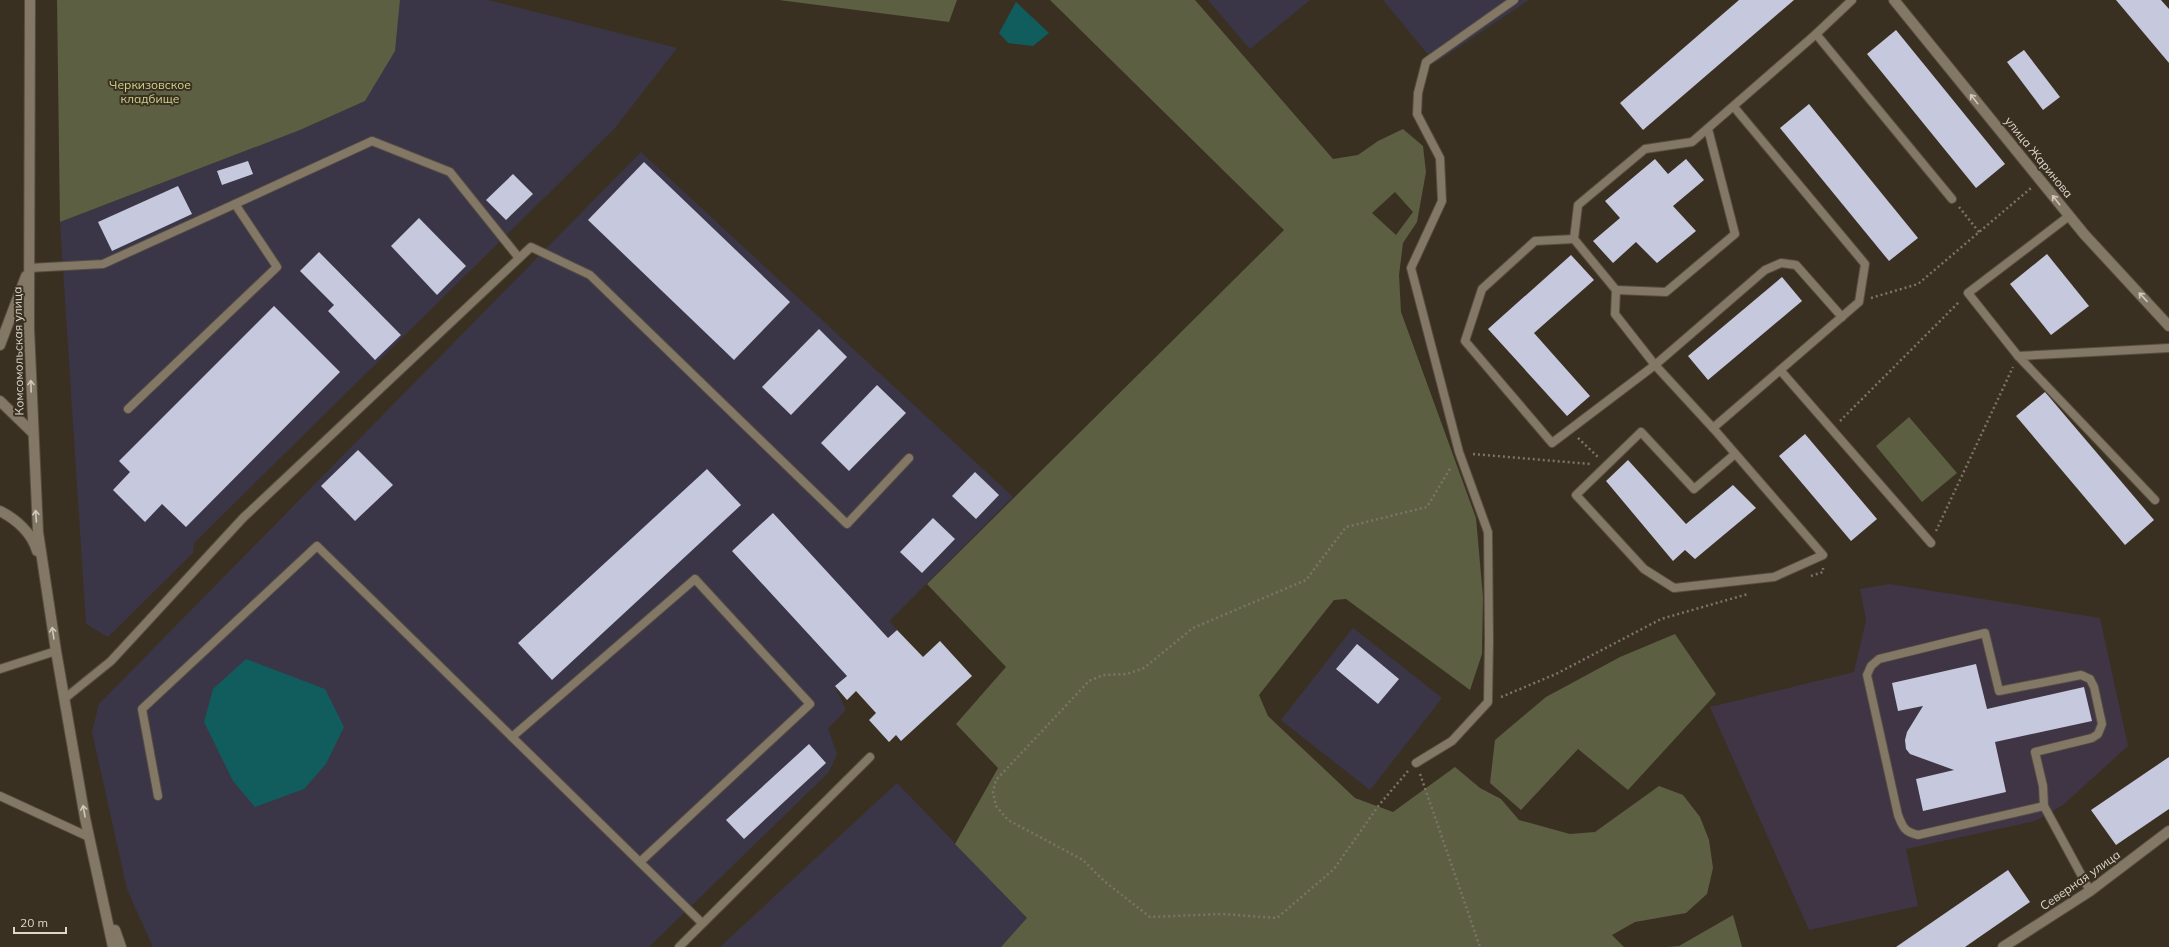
<svg xmlns="http://www.w3.org/2000/svg" width="2169" height="947" viewBox="0 0 2169 947" font-family="Mulish,sans-serif">
  <style>
    .industrial { fill: #3a3647 }
    .education { fill: #3f3545 }
    .green { fill: #5c5f42; fill-rule: evenodd }
    .water { fill: #115c5d }
    .building { fill: #c6c8dd }
    .lines { fill: none; stroke-linecap: round; stroke-linejoin: round }
    .lane-casing { stroke: #554d40; stroke-width: 10 }
    .street-casing { stroke: #554d40; stroke-width: 12 }
    .secondary-casing { stroke: #554d40; stroke-width: 12 }
    .path { stroke: #7c7467; stroke-width: 2.5; stroke-dasharray: 2 3; stroke-linecap: butt }
    .lane { stroke: #837766; stroke-width: 8 }
    .street { stroke: #837766; stroke-width: 10 }
    .secondary { stroke: #837766; stroke-width: 10 }
    .oneway { stroke: #cfc8bd }
    .labels { text-anchor: middle; dominant-baseline: central; stroke-width: 4; stroke-linejoin: round; paint-order: stroke }
    .park-label { font-size: 12px; fill: #cfd589; stroke: #3a3021 }
    .street-label { font-size: 12px; fill: #dcd6cc; stroke: #3a3021 }
  </style>
  <rect width="100%" height="100%" fill="#3a3021"/>
  <!-- industrial -->
  <g class="industrial">
    <polygon points="400,0 488,0 677,48 615,128 194,543 193,553 108,637 86,624 60,222 300,130 365,101 395,50"/>
    <polygon points="1208,0 1310,0 1250,49"/>
    <polygon points="1383,0 1529,0 1435,63"/>
    <polygon points="641,152 1013,497 889,621 897,630 835,686 846,710 828,729 837,754 829,772 649,947 153,947 127,889 92,732 99,704"/>
    <polygon points="1353,628 1442,698 1370,790 1281,720"/>
    <polygon points="897,783 1028,919 1001,947 720,947"/>
  </g>
  <!-- education -->
  <polygon class="education" points="1890,584 2100,618 2128,746 2063,805 2035,821 1906,849 1918,906 1809,930 1710,707 1854,672 1866,620 1860,589"/>
  <!-- green -->
  <g class="green">
    <polygon points="57,0 400,0 395,51 365,101 300,130 60,222"/>
    <polygon points="779,0 957,0 949,22"/>
    <path d="M1050,0H1195L1333,159L1358,155L1378,141L1403,129L1423,146L1426,172L1417,222L1403,243L1399,275L1401,312L1476,518L1483,597L1482,654L1470,690L1346,599L1334,600L1259,695L1268,716L1355,798L1393,812L1455,767L1480,788L1501,799L1519,820L1570,834L1595,832L1659,786L1683,795L1700,817L1709,840L1713,868L1707,894L1686,913L1635,922L1612,935L1624,947H1001L1027,918L955,844L998,768L956,724L1006,667L927,584L1284,230ZM1395,192L1413,212L1396,235L1372,213Z"/>
    <polygon points="1909,417 1957,473 1922,502 1876,446"/>
    <polygon points="1675,634 1716,694 1628,790 1578,749 1521,810 1490,783 1495,740 1546,697 1620,657"/>
    <polygon points="1733,915 1742,947 1667,947 1679,946"/>
  </g>
  <!-- water -->
  <g class="water">
    <polygon points="1016,2 1049,33 1033,46 1008,43 999,33"/>
    <polygon points="246,659 325,689 344,727 326,764 304,789 255,807 233,781 204,722 213,689"/>
  </g>
  <!-- building -->
  <g class="building">
    <polygon points="1739,0 1794,0 1643,130 1620,103"/>
    <polygon points="2116,0 2161,0 2169,9 2169,63"/>
    <polygon points="1896,30 2005,164 1976,188 1867,54"/>
    <polygon points="2024,50 2060,97 2043,110 2007,62"/>
    <polygon points="1809,104 1918,238 1889,261 1780,128"/>
    <polygon points="1655,159 1668,174 1686,159 1704,180 1673,206 1696,231 1657,263 1636,242 1613,263 1593,241 1620,218 1605,201"/>
    <polygon points="248,161 253,174 222,185 217,171"/>
    <polygon points="644,162 790,302 734,360 588,220"/>
    <polygon points="513,174 533,194 506,220 486,200"/>
    <polygon points="178,186 192,214 112,251 98,222"/>
    <polygon points="419,218 466,266 437,295 391,246"/>
    <polygon points="319,252 401,335 375,360 328,311 334,305 300,271"/>
    <polygon points="2047,254 2089,306 2051,335 2010,284"/>
    <polygon points="1571,255 1594,280 1534,333 1590,396 1567,416 1488,329"/>
    <polygon points="1782,277 1802,301 1708,380 1688,356"/>
    <polygon points="274,306 340,372 186,527 162,504 145,522 113,490 130,472 119,461"/>
    <polygon points="819,329 847,357 791,415 762,387"/>
    <polygon points="877,385 906,413 849,471 821,443"/>
    <polygon points="2045,392 2154,520 2125,545 2016,416"/>
    <polygon points="1805,434 1877,519 1851,541 1779,456"/>
    <polygon points="358,450 393,485 355,521 321,486"/>
    <polygon points="1628,460 1686,524 1733,485 1756,508 1695,559 1685,550 1673,561 1606,481"/>
    <polygon points="707,469 741,505 552,680 518,643"/>
    <polygon points="975,472 999,495 976,519 952,496"/>
    <polygon points="773,513 888,638 897,630 923,657 940,641 972,676 901,741 896,735 889,742 869,720 876,713 856,691 847,700 835,686 847,676 732,551"/>
    <polygon points="933,518 955,539 922,573 900,552"/>
    <polygon points="1357,644 1399,679 1378,704 1336,669"/>
    <polygon points="1976,664 1987,709 2084,687 2092,721 1995,742 2006,792 1923,811 1916,779 1954,770 1910,754 1906,749 1905,740 1907,732 1923,706 1898,711 1892,683"/>
    <polygon points="809,744 826,763 744,839 726,820"/>
    <polygon points="2169,757 2169,809 2116,845 2091,810"/>
    <polygon points="2008,870 2030,902 1965,947 1896,947"/>
  </g>
  <g class="lines">
    <!-- lane casing -->
    <g class="lane-casing">
      <g id="lane">
        <polyline points="1816,34 1952,199"/>
        <polyline points="1574,239 1616,290 1615,314 1655,365 1713,428 1859,302 1865,264 1734,107"/>
        <polyline points="29,268 103,264 235,204"/>
        <polyline points="1616,290 1666,292 1735,234 1708,129"/>
        <polyline points="1842,317 1796,265 1781,263 1765,270 1655,365 1552,443 1465,341 1482,289 1535,241 1574,239 1578,205 1645,149 1692,142 1816,34 1852,0"/>
        <polyline points="2018,356 1968,293 2069,216"/>
        <polyline points="1780,370 1931,543"/>
        <polyline points="128,409 277,267 235,204 372,141 450,172 519,258"/>
        <polyline points="1713,428 1823,555 1774,577 1674,588 1644,569 1576,495 1641,432 1694,489 1735,454"/>
        <polyline points="2155,500 2018,356 2169,348"/>
        <polyline points="0,669 56,651"/>
        <polyline points="64,699 111,661 243,518 531,247 590,275 847,524 909,458"/>
        <polyline points="512,737 695,579 810,704 640,862"/>
        <polyline points="1416,763 1452,741 1488,702 1489,641 1488,532 1459,452 1411,268 1442,201 1440,158 1417,114 1418,93 1426,62 1514,0"/>
        <polyline points="0,796 89,837"/>
        <polyline points="158,796 142,709 317,546 702,923"/>
        <path d="M2044,806L1918,835C1905,832 1903,828 1898,815L1867,675L1871,666L1879,659L1985,633L1999,691L2081,675L2090,679L2094,687L2102,724L2098,734L2092,738L2035,752L2043,786L2044,806L2090,891"/>
        <polyline points="679,947 870,757"/>
      </g>
    </g>
    <!-- street casing -->
    <g class="street-casing">
      <g id="street">
        <polyline points="1894,0 2084,234 2169,326"/>
        <polyline points="0,401 33,433"/>
        <polyline points="2003,947 2090,891 2169,831"/>
      </g>
    </g>
    <!-- secondary casing -->
    <g class="secondary-casing">
      <g id="secondary">
        <polyline points="30,0 29,328 38,532 56,651 85,818 113,947"/>
        <polyline points="0,345 26,276"/>
        <path d="M0,511C16,519 32,533 37,551"/>
        <polyline points="115,930 121,947"/>
      </g>
    </g>
    <!-- path -->
    <g class="path">
      <polyline points="1959,207 1979,232"/>
      <polyline points="1871,298 1918,284 2031,188"/>
      <polyline points="1840,421 1959,302"/>
      <polyline points="1578,438 1598,457"/>
      <polyline points="1473,454 1590,464"/>
      <polyline points="1936,531 2013,367"/>
      <polyline points="1811,576 1823,572 1823,568"/>
      <polyline points="1501,697 1556,674 1661,619 1748,594"/>
      <polyline points="1408,771 1379,805 1334,869 1277,918 1222,914 1150,917 1104,881 1083,860 1008,820 996,806 993,792 996,780 1089,681 1103,675 1127,674 1144,668 1193,628 1306,580 1346,527 1427,507 1451,467"/>
      <polyline points="1420,774 1480,947"/>
    </g>
    <!-- lane -->
    <use href="#lane" class="lane"/>
    <!-- street -->
    <use href="#street" class="street"/>
    <!-- secondary -->
    <use href="#secondary" class="secondary"/>
  </g>
  <!-- one-way arrows -->
  <defs><path id="oneway-shaft" d="M-6 0H5M1.5-3L5.5 0L1.5 3" fill="none" stroke-width="1.6" stroke-linecap="round" stroke-linejoin="round"/></defs>
  <g class="oneway">
    <use href="#oneway-shaft" transform="translate(1974 99) rotate(-129)"/>
    <use href="#oneway-shaft" transform="translate(2056 200) rotate(-129)"/>
    <use href="#oneway-shaft" transform="translate(2143 297) rotate(-133)"/>
    <use href="#oneway-shaft" transform="translate(31 386) rotate(-92)"/>
    <use href="#oneway-shaft" transform="translate(36 516) rotate(-94)"/>
    <use href="#oneway-shaft" transform="translate(53 633) rotate(-99)"/>
    <use href="#oneway-shaft" transform="translate(84 811) rotate(-100)"/>
  </g>
  <g class="labels">
    <!-- park labels -->
    <g class="park-label">
      <text x="150" y="84">Черкизовское<tspan x="150" dy="14">кладбище</tspan></text>
    </g>
    <!-- street labels -->
    <g class="street-label">
      <text transform="translate(2039 157) rotate(51)">улица Жаринова</text>
      <text transform="translate(18 351) rotate(-91)">Комсомольская улица</text>
      <text transform="translate(2080 880) rotate(-35)">Северная улица</text>
    </g>
  </g>
  <!-- scale -->
  <path d="M14 927v6h52v-6" fill="none" stroke="#dcd6cc" stroke-width="2"/>
  <text x="20" y="927" font-size="12" fill="#dcd6cc" stroke="#3a3021" stroke-width="3" paint-order="stroke">20 m</text>
</svg>
